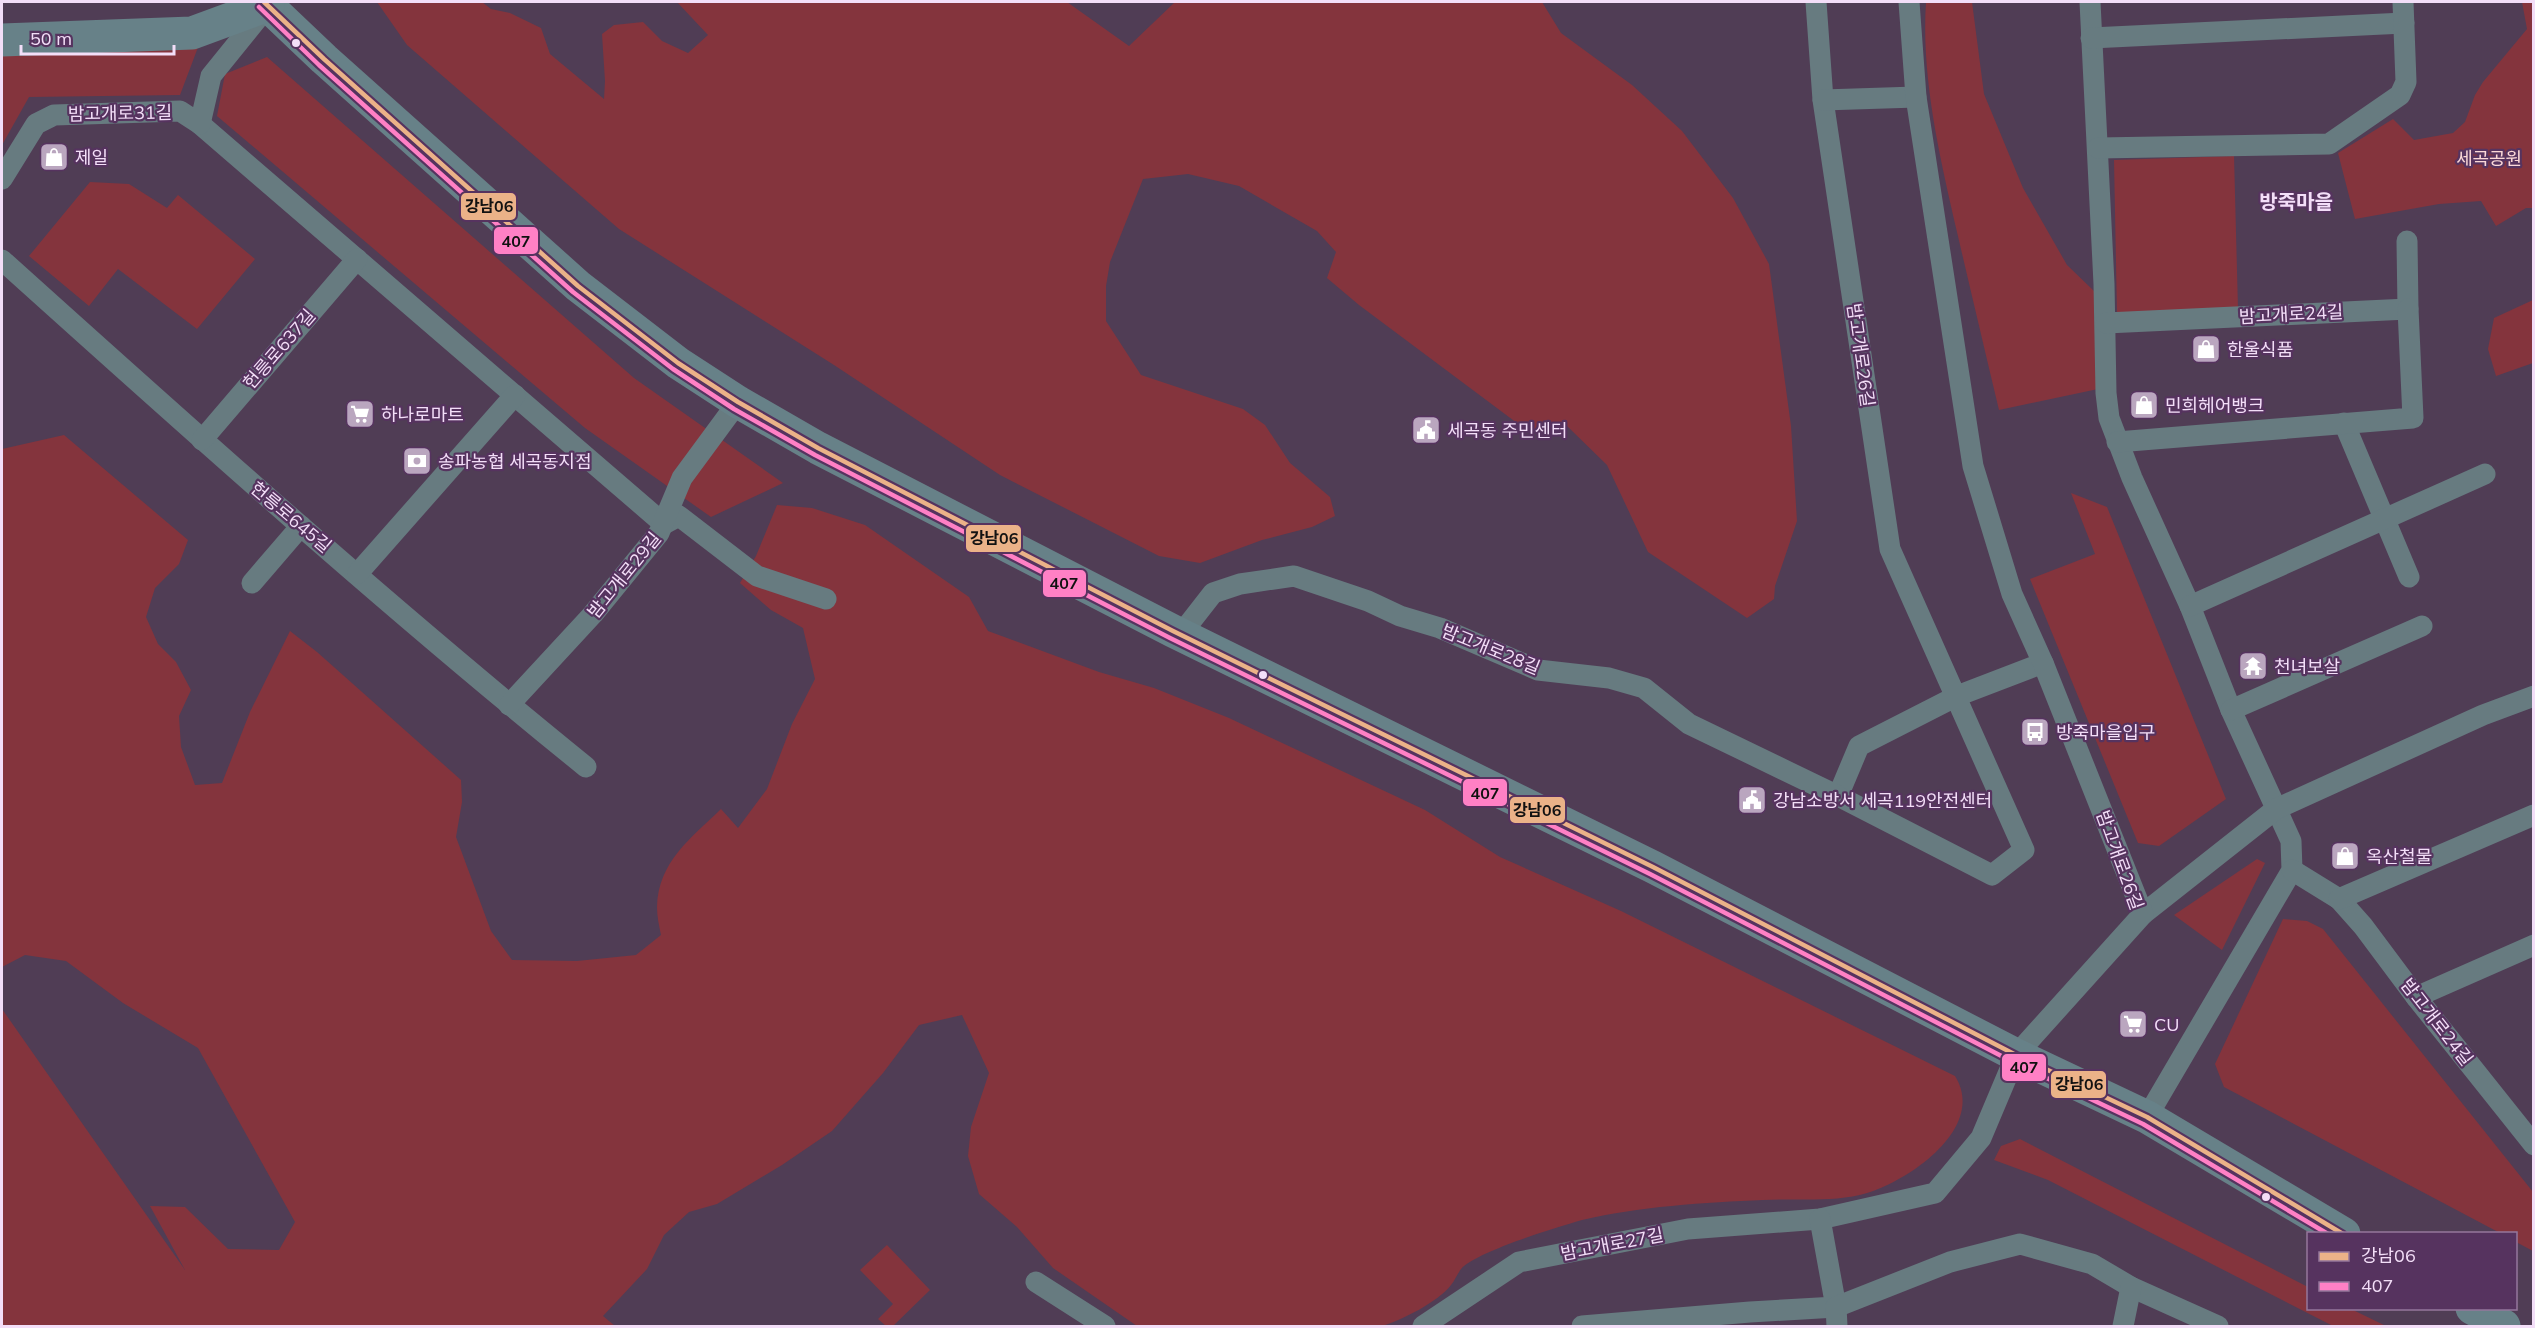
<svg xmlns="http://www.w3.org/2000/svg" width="2535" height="1328" viewBox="0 0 2535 1328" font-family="Mulish,'Noto Sans KR',sans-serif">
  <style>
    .green { fill: #84343d }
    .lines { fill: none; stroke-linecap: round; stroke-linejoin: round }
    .street { stroke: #677b80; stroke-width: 21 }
    .primary { stroke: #678188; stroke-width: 33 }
    .bus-1-casing { stroke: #56335f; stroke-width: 9 }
    .bus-2-casing { stroke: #56335f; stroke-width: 9 }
    .bus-1 { stroke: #ebb288; stroke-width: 4.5 }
    .bus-2 { stroke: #ff80c5; stroke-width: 4.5 }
    .bus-dot { fill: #f3def8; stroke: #56335f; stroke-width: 2 }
    .labels { text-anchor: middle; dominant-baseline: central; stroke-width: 4.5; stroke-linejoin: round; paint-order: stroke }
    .street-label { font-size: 18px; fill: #f3def8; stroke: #56335f }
    .poi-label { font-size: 18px; fill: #f3def8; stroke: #56335f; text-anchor: start }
    .park-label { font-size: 18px; fill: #fbd8d7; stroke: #56335f }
    .neighbourhood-label { font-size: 20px; font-weight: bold; fill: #f3def8; stroke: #56335f }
    .line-badge { stroke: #56335f; stroke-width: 2 }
    .pale-badge-label { font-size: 16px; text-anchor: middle; font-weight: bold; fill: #111 }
  </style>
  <rect width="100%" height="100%" fill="#503d55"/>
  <!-- green -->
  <g class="green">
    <polygon points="377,2 482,2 491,9 510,13 541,28 550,54 604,99 605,81 602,34 614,25 643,22 662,41 688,53 708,35 677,2 1067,2 1129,46 1175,2 1542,2 1561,33 1632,85 1682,131 1733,198 1769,264 1791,426 1797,521 1775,586 1774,599 1747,618 1648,552 1607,465 1566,425 1529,432 1359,305 1327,278 1336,252 1317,231 1239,186 1188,174 1143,179 1110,262 1106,286 1106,321 1141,375 1243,409 1265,425 1290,463 1330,497 1335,516 1312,527 1262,540 1200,563 1159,556 1000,475 834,365 619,229 407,45"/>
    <path d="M1926,2H1972L1984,94L2023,188L2067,265L2094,291L2098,389L1999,410C1985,351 1971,292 1957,232C1940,157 1921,79 1926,2Z"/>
    <polygon points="2522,2 2533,2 2533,208 2526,208 2496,226 2481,201 2439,204 2355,219 2338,153 2393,119 2414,140 2453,133 2465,122 2475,95 2483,82 2527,29"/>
    <polygon points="200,42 180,95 29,97 2,145 2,52"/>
    <polygon points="267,57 634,378 783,483 711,517 585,428 217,116 225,74"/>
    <polygon points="2234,156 2238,309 2117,313 2114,160"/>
    <polygon points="90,182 129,184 167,208 178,195 255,259 197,329 118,269 89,306 29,256"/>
    <polygon points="2533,300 2533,363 2496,376 2488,349 2494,318"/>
    <path d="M64,435L188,540L179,564L155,588L146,617L158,644L176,662L191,690L179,716L181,747L195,785L222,783L250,712L290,631L317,652L461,780L462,802L456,837L491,931L512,960L577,961L636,955L661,935C659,926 657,916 657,907C658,862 691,838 721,809L738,828L767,789L792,724L815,679L803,628L771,610L740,583L756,556L777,505L812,508L865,525L969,597L988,631L1099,672L1154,688L1229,718L1425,810L1500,857L1621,911L1955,1076C1987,1127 1910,1180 1867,1193C1834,1203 1797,1198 1763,1200C1707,1202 1636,1207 1582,1220C1554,1228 1486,1249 1464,1266C1458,1271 1456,1279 1451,1285C1438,1302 1402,1320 1382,1326H1137L1053,1268L1017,1227L979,1194L968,1156L971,1127L989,1073L962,1015L919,1025L883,1073L832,1131L782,1165L717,1204L689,1212L664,1235L647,1269L603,1316L615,1326H2V1009L185,1270L150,1206L185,1207L228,1249L279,1250L295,1222L198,1048L123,1003L66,961L25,955L2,967V449Z"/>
    <polygon points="2071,493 2107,507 2226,799 2159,846 2138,843 2030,579 2095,554"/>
    <polygon points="2257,859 2265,863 2222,950 2174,915"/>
    <polygon points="2283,919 2307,921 2323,929 2533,1192 2533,1251 2516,1242 2516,1234 2500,1233 2224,1087 2215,1064"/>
    <polygon points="2020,1139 2308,1287 2308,1308 2351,1309 2386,1326 2333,1326 2048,1180 1994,1160 2001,1146"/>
    <polygon points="887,1245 930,1290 893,1326 886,1326 878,1319 893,1304 860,1270"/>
  </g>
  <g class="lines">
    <!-- street -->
    <g class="street">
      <polyline points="1816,2 1823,100 1890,549 2024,850 1992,875 1838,796 1859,746 1957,696 2043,663"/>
      <polyline points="2090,2 2104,284 2106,393 2109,418 2132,478 2190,606 2231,710 2291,841 2292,870 2147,1117"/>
      <polyline points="2091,38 2404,23"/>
      <polyline points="1823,100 1916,97"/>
      <polyline points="200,124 664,524"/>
      <polyline points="2098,148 2329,144 2400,95 2406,82 2403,2"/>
      <polyline points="2,179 36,124 54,115 180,111 200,124 211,76 266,8"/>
      <path d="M2,260C193,432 386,605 586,767"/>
      <polyline points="2106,323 2408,309 2407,241"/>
      <polyline points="2344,423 2409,577"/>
      <polyline points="202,440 357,259"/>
      <polyline points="2117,442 2413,418 2408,309"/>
      <polyline points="664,524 679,516 757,576 826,599"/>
      <polyline points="358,573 515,395"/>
      <polyline points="252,583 301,526"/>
      <polyline points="2190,606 2485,474"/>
      <polyline points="1181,634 1213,593 1240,584 1294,576 1368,601 1400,616 1440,628 1538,670 1609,678 1644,688 1689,724 1838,796"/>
      <polyline points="509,705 593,614 659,533 682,478 738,402"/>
      <polyline points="2231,710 2422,626"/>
      <polyline points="2292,870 2339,899 2363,926 2416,997 2534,1145"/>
      <polyline points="2339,899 2534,815"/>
      <polyline points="2143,914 2276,809 2483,715 2534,696"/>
      <polyline points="2416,997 2534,945"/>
      <polyline points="1036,1282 1105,1326"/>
      <polyline points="1423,1326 1519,1262 1688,1229 1820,1219 1935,1193 1981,1138 2016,1055 2143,914 2043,663 2012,594 1973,466 1916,97 1909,2"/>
      <polyline points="1582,1326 1750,1312 1836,1307 1820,1219"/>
      <polyline points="1837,1326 1836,1307 1950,1262 2020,1244 2092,1264 2131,1287 2218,1326"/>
      <polyline points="2123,1326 2131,1287"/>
    </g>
    <!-- primary -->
    <g class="primary">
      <polyline points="264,2 324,59 578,286 678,363 738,402 818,448 1173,631 1653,867 2016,1055 2147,1117 2344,1234"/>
      <polyline points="2,40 192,33 268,5"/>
      <polyline points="2472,1308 2504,1326"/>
    </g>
    <!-- bus-1 casing -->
    <g class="bus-1-casing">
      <polyline id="bus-1" points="264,2 324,59 578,286 678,363 738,402 818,448 1173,631 1653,867 2016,1055 2147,1117 2343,1234"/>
    </g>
    <!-- bus-2 casing -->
    <g class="bus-2-casing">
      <polyline id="bus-2" points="259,7 319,65 573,292 673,369 734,409 815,455 1170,638 1650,874 2013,1062 2143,1124 2328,1234"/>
    </g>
    <!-- bus-1 -->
    <use href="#bus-1" class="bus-1"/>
    <!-- bus-2 -->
    <use href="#bus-2" class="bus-2"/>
  </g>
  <!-- icons -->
  <defs>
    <g id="shop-square" transform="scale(1.5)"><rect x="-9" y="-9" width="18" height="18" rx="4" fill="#baa6bf" stroke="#56335f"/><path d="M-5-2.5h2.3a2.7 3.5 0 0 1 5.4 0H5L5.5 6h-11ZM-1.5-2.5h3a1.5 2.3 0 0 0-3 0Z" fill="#fff"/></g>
    <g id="supermarket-square" transform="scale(1.5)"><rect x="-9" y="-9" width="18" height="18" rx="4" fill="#baa6bf" stroke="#56335f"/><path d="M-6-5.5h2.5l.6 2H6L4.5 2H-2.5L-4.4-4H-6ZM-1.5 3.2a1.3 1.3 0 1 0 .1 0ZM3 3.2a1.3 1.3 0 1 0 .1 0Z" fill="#fff"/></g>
    <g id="civic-square" transform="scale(1.5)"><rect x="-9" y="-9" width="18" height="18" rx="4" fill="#baa6bf" stroke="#56335f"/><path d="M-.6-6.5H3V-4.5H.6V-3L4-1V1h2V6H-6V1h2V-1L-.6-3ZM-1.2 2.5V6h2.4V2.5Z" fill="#fff"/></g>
    <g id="bank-square" transform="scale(1.5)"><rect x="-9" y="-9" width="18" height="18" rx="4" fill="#baa6bf" stroke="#56335f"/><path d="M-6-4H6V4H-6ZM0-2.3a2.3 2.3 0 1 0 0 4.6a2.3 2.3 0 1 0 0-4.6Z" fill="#fff"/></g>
    <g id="temple-square" transform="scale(1.5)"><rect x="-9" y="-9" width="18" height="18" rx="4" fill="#baa6bf" stroke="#56335f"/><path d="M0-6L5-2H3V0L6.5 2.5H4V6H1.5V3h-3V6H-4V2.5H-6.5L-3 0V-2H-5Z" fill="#fff"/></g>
    <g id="bus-square" transform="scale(1.5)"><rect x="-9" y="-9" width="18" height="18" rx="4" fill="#baa6bf" stroke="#56335f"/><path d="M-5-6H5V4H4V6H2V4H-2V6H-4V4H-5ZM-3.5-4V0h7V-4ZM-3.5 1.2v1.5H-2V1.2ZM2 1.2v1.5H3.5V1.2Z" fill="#fff"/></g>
  </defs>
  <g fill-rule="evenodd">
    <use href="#shop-square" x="54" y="157"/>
    <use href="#shop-square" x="2206" y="349"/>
    <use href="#shop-square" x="2144" y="405"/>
    <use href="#supermarket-square" x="360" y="414"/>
    <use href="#civic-square" x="1426" y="430"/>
    <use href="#bank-square" x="417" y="461"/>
    <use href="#temple-square" x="2253" y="666"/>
    <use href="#bus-square" x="2035" y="732"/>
    <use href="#civic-square" x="1752" y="800"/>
    <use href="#shop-square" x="2345" y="856"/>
    <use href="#supermarket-square" x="2133" y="1024"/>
  </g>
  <!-- markers -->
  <g class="bus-dot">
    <circle cx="296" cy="43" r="5"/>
    <circle cx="1263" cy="675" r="5"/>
    <circle cx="2266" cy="1197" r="5"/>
  </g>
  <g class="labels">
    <!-- street labels -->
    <g class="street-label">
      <text transform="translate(120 113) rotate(-1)">밤고개로31길</text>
      <text transform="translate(2291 314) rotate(-3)">밤고개로24길</text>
      <text transform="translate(279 349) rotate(-49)">헌릉로637길</text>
      <text transform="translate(1861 355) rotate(82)">밤고개로26길</text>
      <text transform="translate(291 517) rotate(40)">헌릉로645길</text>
      <text transform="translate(624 575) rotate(-51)">밤고개로29길</text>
      <text transform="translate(1491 649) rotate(22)">밤고개로28길</text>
      <text transform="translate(2120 860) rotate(70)">밤고개로26길</text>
      <text transform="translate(2437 1022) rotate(52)">밤고개로24길</text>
      <text transform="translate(1612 1244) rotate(-11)">밤고개로27길</text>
    </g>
    <!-- poi labels -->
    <g class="poi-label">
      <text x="75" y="157">제일</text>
      <text x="2227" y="349">한울식품</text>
      <text x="2165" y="405">민희헤어뱅크</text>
      <text x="381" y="414">하나로마트</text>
      <text x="1447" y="430">세곡동 주민센터</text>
      <text x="438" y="461">송파농협 세곡동지점</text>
      <text x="2274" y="666">천녀보살</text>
      <text x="2056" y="732">방죽마을입구</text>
      <text x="1773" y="800">강남소방서 세곡119안전센터</text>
      <text x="2366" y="856">옥산철물</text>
      <text x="2154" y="1024">CU</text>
    </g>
    <!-- park labels -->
    <g class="park-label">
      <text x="2489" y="158">세곡공원</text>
    </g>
    <!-- neighbourhood labels -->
    <g class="neighbourhood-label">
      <text x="2296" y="201">방죽마을</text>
    </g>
  </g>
  <g class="line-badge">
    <rect x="460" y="192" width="57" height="29" rx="6" fill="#ebb288"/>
    <rect x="493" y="226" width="46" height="29" rx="6" fill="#ff80c5"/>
    <rect x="965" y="524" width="57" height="29" rx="6" fill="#ebb288"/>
    <rect x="1042" y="569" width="45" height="29" rx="6" fill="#ff80c5"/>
    <rect x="1462" y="778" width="46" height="29" rx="6" fill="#ff80c5"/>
    <rect x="1509" y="796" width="57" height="28" rx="6" fill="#ebb288"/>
    <rect x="2001" y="1053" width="46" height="29" rx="6" fill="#ff80c5"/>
    <rect x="2050" y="1070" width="57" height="29" rx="6" fill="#ebb288"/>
  </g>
  <g class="pale-badge-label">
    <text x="489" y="212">강남06</text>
    <text x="516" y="247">407</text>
    <text x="994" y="544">강남06</text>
    <text x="1064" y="589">407</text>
    <text x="1485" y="799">407</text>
    <text x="1537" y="816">강남06</text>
    <text x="2024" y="1073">407</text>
    <text x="2079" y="1090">강남06</text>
  </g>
  <!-- border -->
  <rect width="2535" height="1328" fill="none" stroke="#f3def8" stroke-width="6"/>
  <!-- legend -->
  <rect x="2307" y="1232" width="210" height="78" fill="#56335f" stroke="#95779c" stroke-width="1.5"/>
  <rect x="2319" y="1252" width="30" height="9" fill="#ebb288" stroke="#95779c" stroke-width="1.5"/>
  <text x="2361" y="1262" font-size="18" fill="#f3def8">강남06</text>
  <rect x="2319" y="1282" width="30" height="9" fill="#ff80c5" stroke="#95779c" stroke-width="1.5"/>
  <text x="2361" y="1292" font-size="18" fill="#f3def8">407</text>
  <!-- scale -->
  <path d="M21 45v9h153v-9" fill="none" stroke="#f3def8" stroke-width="3"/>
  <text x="30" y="45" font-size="18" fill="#f3def8" stroke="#56335f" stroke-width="4.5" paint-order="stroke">50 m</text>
</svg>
